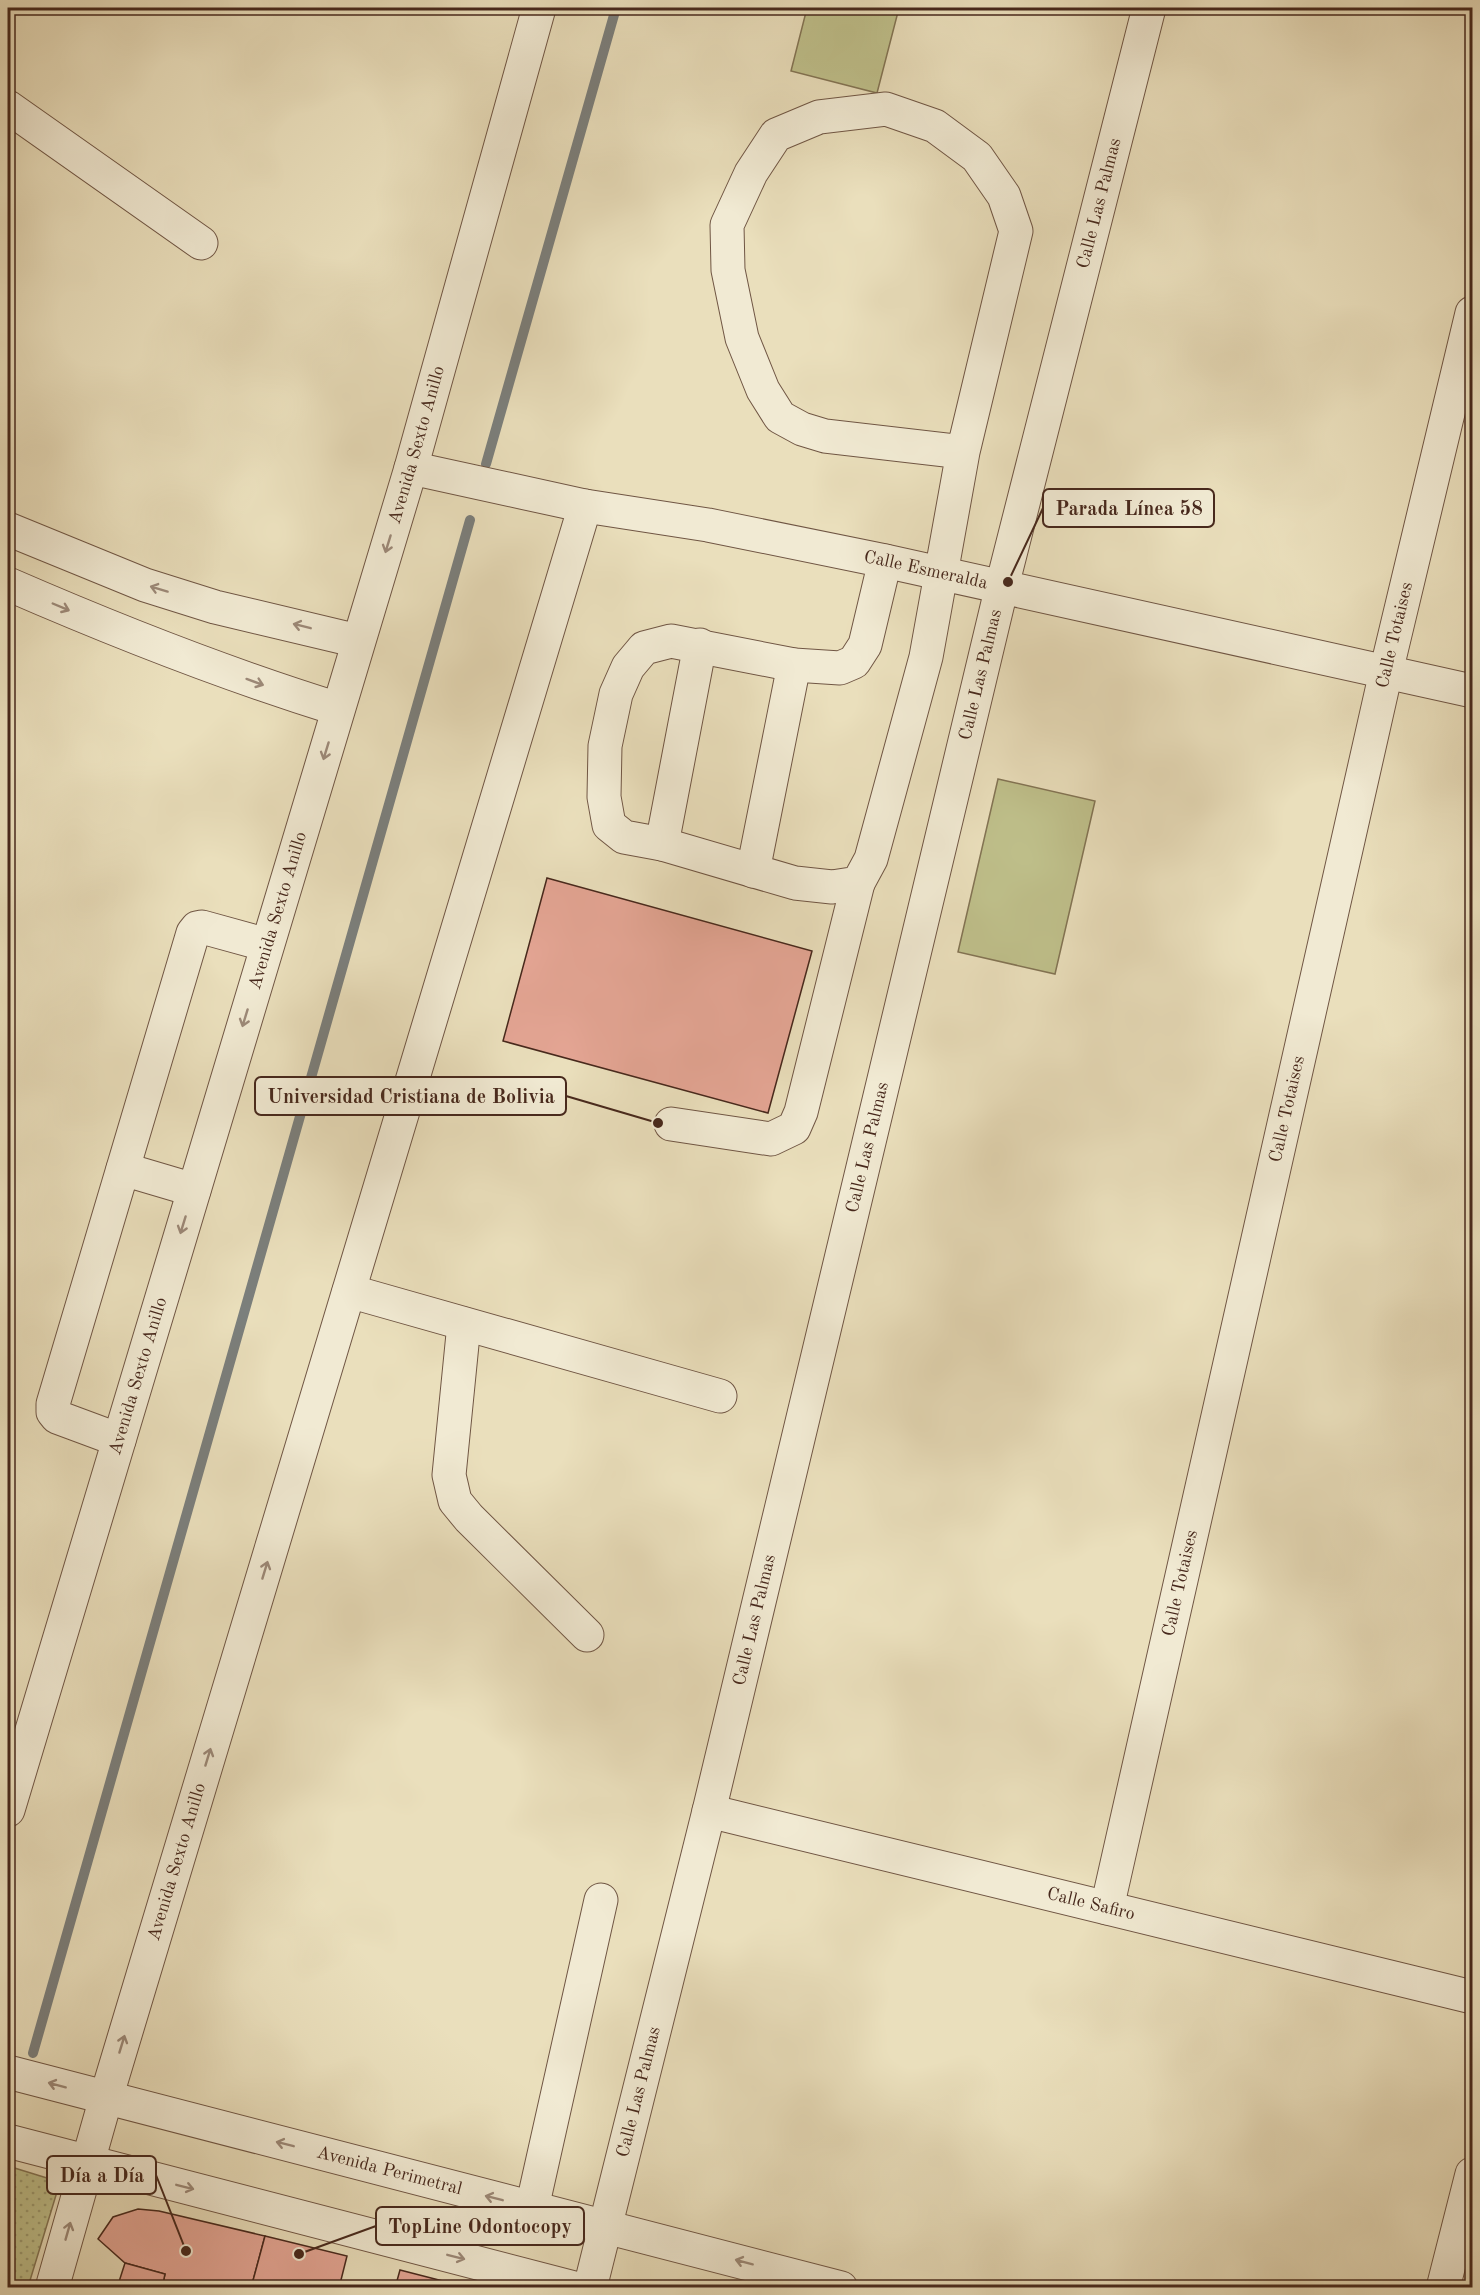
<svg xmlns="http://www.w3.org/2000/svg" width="1480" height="2295" viewBox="0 0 1480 2295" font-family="'Old Standard TT',serif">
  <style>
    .grass { fill: url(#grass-dots); stroke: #837454; stroke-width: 1.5 }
    .garden { fill: #bfc08b; stroke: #837454; stroke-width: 1.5 }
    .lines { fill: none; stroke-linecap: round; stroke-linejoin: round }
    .stream { stroke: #7b7f7c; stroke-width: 10 }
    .building { fill: #e4a594; stroke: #47281c; stroke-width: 1.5 }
    .minor-casing { stroke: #705644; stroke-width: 35 }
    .minor { stroke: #f1ead3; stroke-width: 33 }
    .oneway { stroke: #9c8978 }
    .labels { text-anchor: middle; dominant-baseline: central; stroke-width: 4.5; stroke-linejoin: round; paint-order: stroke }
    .street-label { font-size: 18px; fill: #47281c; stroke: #f1ead3 }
    .leader { fill: none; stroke: #47281c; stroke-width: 2 }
    .callout-dot { fill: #47281c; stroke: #f1ead3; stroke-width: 2 }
    .callout { fill: #f1ead3; stroke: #47281c; stroke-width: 2 }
    .callout-label { font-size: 20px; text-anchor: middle; font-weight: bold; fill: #47281c }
  </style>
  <defs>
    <pattern id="grass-dots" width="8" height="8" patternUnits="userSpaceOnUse" patternTransform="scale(1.5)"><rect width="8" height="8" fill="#bfc08b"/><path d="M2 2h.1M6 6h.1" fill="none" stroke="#9d9c71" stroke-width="1.8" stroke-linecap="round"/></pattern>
  </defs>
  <rect width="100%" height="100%" fill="#eadfbc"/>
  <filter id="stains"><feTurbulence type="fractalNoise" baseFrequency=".00333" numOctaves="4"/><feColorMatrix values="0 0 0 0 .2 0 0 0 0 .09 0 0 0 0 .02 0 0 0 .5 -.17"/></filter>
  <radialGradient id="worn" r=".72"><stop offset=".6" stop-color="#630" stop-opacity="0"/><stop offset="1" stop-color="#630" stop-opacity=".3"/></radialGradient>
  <!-- grass -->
  <polygon class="grass" points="8,2166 60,2182 28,2287 8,2287"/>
  <!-- garden -->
  <g class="garden">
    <polygon points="807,8 899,8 877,93 791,71"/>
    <polygon points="998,779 1095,801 1055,974 958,952"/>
  </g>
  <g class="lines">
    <!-- stream -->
    <g class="stream">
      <polyline points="486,464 616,8"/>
      <polyline points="33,2053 470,520"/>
    </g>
  </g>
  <!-- building -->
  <g class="building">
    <polygon points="547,878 812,951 768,1113 503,1041"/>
    <polygon points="138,2209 159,2211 265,2236 251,2288 162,2288 165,2274 125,2263 98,2239 113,2217"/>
    <polygon points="265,2236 347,2256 339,2288 251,2288"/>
    <polygon points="125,2263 165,2274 162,2288 117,2288"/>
    <polygon points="400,2270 470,2288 395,2288"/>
  </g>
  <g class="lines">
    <!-- minor casing -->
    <g class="minor-casing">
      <g id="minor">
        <polyline points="8,107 201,243"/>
        <path id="s1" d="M411,468L585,506L708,525L885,561L1472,691"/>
        <polyline points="8,529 145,585 215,607 358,641"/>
        <polyline points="885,561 865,645 854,662 840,668 794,665 671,641 644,648 628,667 616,694 605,746 604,797 609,825 624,837 662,844 795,883 832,887 858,883 871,859 926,657 963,452 1016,231 1004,196 977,157 935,126 886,109 819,117 776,135 751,173 727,225 728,270 742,338 763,390 780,417 802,429 825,436 963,452"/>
        <path d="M8,584C116,631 225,674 338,709"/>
        <polyline points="662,844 700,645"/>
        <polyline points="753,871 794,665"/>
        <polyline points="671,1124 771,1139 794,1128 801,1112 858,883"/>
        <polyline points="123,1169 194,1190"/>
        <polyline points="349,1291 720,1396"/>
        <polyline points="464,1324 449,1475 455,1501 469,1518 587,1635"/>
        <polyline points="119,1440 57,1417 53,1412 53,1404 193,933 197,928 202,927 267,945"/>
        <path id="s2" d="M8,1810L411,468L539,8"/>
        <path id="s3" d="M709,1811L1472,1997"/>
        <path id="s4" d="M1107,1908L1386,672L1472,313"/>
        <path id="s5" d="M8,2072L841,2288"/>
        <polyline points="8,2141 574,2288"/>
        <polyline points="532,2208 601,1900"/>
        <path id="s6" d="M52,2288L106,2098L585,506"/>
        <path id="s7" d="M590,2288L709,1811L1002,586L1149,8"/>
        <polyline points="1443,2288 1472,2174"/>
      </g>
    </g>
    <!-- minor -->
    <use href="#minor" class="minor"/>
  </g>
  <!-- one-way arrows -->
  <defs><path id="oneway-shaft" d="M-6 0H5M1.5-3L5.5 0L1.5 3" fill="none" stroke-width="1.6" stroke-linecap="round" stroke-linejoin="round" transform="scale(1.5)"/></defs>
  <g class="oneway">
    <use href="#oneway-shaft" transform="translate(388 544) rotate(107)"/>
    <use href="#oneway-shaft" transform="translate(159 589) rotate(-163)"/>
    <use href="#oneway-shaft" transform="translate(61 607) rotate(23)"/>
    <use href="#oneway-shaft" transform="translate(302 626) rotate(-166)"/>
    <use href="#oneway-shaft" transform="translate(255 682) rotate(20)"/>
    <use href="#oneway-shaft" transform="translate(326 751) rotate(107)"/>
    <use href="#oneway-shaft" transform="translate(245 1018) rotate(107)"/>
    <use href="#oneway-shaft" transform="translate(183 1225) rotate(107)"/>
    <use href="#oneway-shaft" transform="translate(265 1570) rotate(-73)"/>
    <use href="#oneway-shaft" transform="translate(208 1757) rotate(-73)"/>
    <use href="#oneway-shaft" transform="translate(122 2044) rotate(-73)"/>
    <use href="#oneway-shaft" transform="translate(57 2085) rotate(-165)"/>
    <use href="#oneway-shaft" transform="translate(285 2144) rotate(-166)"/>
    <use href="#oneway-shaft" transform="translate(185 2187) rotate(14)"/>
    <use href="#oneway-shaft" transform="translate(494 2198) rotate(-166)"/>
    <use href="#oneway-shaft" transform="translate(68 2231) rotate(-74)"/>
    <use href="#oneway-shaft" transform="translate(456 2257) rotate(14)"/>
    <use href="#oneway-shaft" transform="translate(744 2262) rotate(-165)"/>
  </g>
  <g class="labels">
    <!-- street labels -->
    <g class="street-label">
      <text stroke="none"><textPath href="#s7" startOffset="2146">Calle Las Palmas</textPath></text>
      <text stroke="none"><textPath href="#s2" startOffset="1425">Avenida Sexto Anillo</textPath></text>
      <text stroke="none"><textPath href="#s1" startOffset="525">Calle Esmeralda</textPath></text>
      <text stroke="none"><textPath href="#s4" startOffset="1305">Calle Totaises</textPath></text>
      <text stroke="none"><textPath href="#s7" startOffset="1660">Calle Las Palmas</textPath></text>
      <text stroke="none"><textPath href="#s2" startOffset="939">Avenida Sexto Anillo</textPath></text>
      <text stroke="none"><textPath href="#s4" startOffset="819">Calle Totaises</textPath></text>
      <text stroke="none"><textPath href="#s7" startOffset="1174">Calle Las Palmas</textPath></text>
      <text stroke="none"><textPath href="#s2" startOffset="453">Avenida Sexto Anillo</textPath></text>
      <text stroke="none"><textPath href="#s4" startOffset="333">Calle Totaises</textPath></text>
      <text stroke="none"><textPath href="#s7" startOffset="688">Calle Las Palmas</textPath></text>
      <text stroke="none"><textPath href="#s6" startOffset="444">Avenida Sexto Anillo</textPath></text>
      <text stroke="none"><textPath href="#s3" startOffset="393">Calle Safiro</textPath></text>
      <text stroke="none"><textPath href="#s7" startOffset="202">Calle Las Palmas</textPath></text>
      <text stroke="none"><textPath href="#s5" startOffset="394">Avenida Perimetral</textPath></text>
    </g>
  </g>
  <!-- callouts -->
  <path class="leader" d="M1008 582L1043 508M658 1123L566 1096M186 2251L156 2175M299 2254L376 2226"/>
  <g class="callout-dot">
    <circle cx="1008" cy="582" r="6"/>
    <circle cx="658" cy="1123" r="6"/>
    <circle cx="186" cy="2251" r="6"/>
    <circle cx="299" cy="2254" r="6"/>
  </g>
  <g class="callout">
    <rect x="1043" y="489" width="171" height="38" rx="6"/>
    <rect x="255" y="1077" width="311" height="38" rx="6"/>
    <rect x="47" y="2156" width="109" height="38" rx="6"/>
    <rect x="376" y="2207" width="208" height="38" rx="6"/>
  </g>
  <g class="callout-label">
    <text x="1129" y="515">Parada Línea 58</text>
    <text x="411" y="1103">Universidad Cristiana de Bolivia</text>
    <text x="102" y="2182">Día a Día</text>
    <text x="480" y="2233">TopLine Odontocopy</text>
  </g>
  <!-- margin -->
  <rect width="1480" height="2295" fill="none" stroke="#eadfbc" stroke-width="30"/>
  <rect x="9" y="9" width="1462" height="2277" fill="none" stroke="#47281c" stroke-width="3"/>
  <rect x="15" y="15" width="1450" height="2265" fill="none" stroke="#47281c" stroke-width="1.5"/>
  <rect width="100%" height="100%" filter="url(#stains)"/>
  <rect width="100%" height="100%" fill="url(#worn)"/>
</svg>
